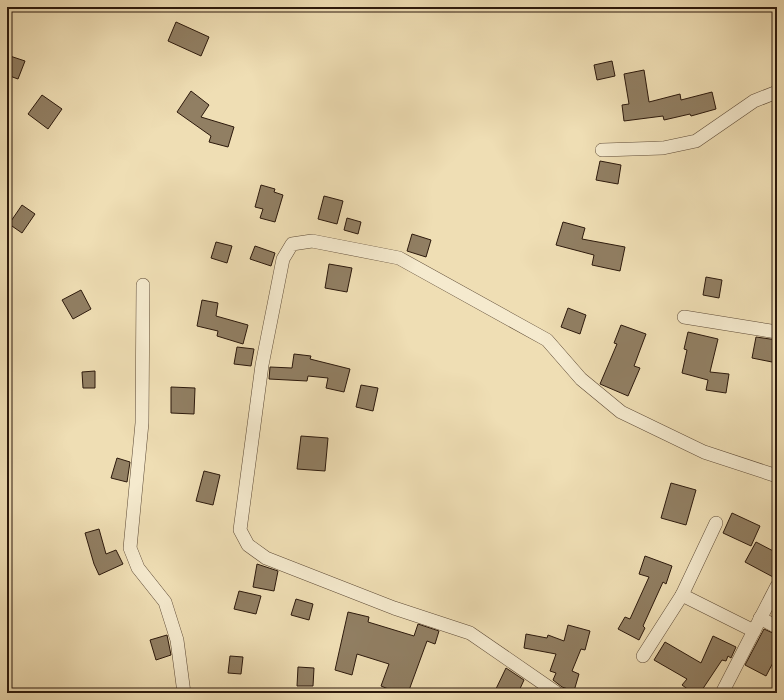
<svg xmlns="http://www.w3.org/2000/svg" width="784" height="700" viewBox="0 0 784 700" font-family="'Libre Bodoni',serif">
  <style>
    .building { fill: #917f63; stroke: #2c190c }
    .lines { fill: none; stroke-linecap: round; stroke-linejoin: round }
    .minor-casing { stroke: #5d4a36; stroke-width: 14 }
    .minor { stroke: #f5eace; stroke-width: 13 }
  </style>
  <rect width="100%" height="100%" fill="#efdeb4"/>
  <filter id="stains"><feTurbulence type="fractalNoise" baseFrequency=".005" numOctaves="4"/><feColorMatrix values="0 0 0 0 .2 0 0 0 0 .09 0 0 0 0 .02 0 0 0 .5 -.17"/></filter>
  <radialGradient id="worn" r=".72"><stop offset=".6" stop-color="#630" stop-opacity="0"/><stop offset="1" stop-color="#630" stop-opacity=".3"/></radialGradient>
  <!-- building -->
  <g class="building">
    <polygon points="176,22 209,37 201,56 168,41"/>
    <polygon points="7,55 25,61 18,79 7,75"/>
    <polygon points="612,61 615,76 597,80 594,65"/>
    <polygon points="644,70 649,102 680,94 681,100 712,92 716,109 691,116 690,114 664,120 663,116 624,121 622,105 629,104 624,74"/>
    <polygon points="191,91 209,105 201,117 234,127 228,147 209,142 211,136 177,112"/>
    <polygon points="42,95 62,109 48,129 28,114"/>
    <polygon points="600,161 621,165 618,184 596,180"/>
    <polygon points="261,185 275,189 274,192 283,195 275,222 260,218 263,209 255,207"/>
    <polygon points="324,196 343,201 337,224 318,219"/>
    <polygon points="22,205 35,214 22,233 9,224"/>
    <polygon points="347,218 361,222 358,234 344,230"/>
    <polygon points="563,222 585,228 582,239 625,247 620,271 592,265 594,255 556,245"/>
    <polygon points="412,234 431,240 426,257 407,251"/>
    <polygon points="216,242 232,246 227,263 211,258"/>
    <polygon points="255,246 275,253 271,266 250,259"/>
    <polygon points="329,264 352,268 347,292 325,288"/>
    <polygon points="706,277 722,280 719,298 703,295"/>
    <polygon points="81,290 91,309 73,319 62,300"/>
    <polygon points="202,300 218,303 216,316 248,325 243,344 217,336 218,331 197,326"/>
    <polygon points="568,308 586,315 580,334 561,327"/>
    <polygon points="621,325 646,334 634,366 640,368 628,396 600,384 617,344 614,343"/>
    <polygon points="688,332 718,339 710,372 729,374 726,393 706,390 708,380 682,373 687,350 684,349"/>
    <polygon points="756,337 777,340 777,363 752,358"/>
    <polygon points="237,347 254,349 251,366 234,364"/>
    <polygon points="294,354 311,356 310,359 350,369 344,392 326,388 328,378 308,376 307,381 269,379 270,367 292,368"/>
    <polygon points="95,371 95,388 83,388 82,372"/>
    <polygon points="361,385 378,388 373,411 356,407"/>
    <polygon points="171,387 195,388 194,414 171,413"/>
    <polygon points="301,436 328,438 325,471 297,469"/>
    <polygon points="117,458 130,462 127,482 111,478"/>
    <polygon points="204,471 220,475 213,505 196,501"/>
    <polygon points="671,483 696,490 686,525 661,518"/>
    <polygon points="732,513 760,526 751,546 723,533"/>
    <polygon points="99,529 106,554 116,550 123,564 99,575 94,564 85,533"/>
    <polygon points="756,542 777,553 777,569 773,577 745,562"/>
    <polygon points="645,556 672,566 666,584 663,582 643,626 645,628 639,640 618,629 625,617 630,619 649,577 639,574"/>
    <polygon points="257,564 278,571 274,591 253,587"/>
    <polygon points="239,591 261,596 256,614 234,609"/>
    <polygon points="296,599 313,604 309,620 291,615"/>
    <polygon points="348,612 369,617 368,622 414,636 418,624 439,631 435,644 427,641 408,693 398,693 381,686 389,664 357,654 352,675 335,670"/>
    <polygon points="568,625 590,631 585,650 581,649 572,671 579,674 574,691 562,687 553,680 556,673 550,671 556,654 524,648 526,634 547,638 548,635 564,641"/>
    <polygon points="764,629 777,635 777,655 766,676 745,665"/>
    <polygon points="167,635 171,655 156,660 150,640"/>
    <polygon points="713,636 736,647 731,658 728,656 726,661 722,660 700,693 693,693 682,685 687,679 654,660 665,642 701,663"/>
    <polygon points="230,656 243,657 241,674 228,673"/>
    <polygon points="298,667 314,668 313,686 297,686"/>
    <polygon points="506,668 524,680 518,693 494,693"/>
  </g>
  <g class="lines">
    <!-- minor casing -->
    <g class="minor-casing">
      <g id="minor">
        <polyline points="602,150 663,148 696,141 754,101 777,92"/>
        <polyline points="143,285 142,423 130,548 138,568 165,602 177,640 184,693"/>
        <polyline points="684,317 777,332"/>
        <polyline points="716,523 682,595 754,631"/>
        <polyline points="760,618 777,627"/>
        <polyline points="643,656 682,595"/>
        <polyline points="557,693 470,633 394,608 266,558 248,545 240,530 262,365 283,259 292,244 312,241 399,258 547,340 581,379 621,412 704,452 777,476"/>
        <polyline points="722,693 777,586"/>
      </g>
    </g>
    <!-- minor -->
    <use href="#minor" class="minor"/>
  </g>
  <!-- margin -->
  <rect width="784" height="700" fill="none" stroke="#efdeb4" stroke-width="24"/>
  <rect x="8" y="8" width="768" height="684" fill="none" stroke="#2c190c" stroke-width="2"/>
  <rect x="12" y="12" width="760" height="676" fill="none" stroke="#2c190c"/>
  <rect width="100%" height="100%" filter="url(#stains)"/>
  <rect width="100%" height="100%" fill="url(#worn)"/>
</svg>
